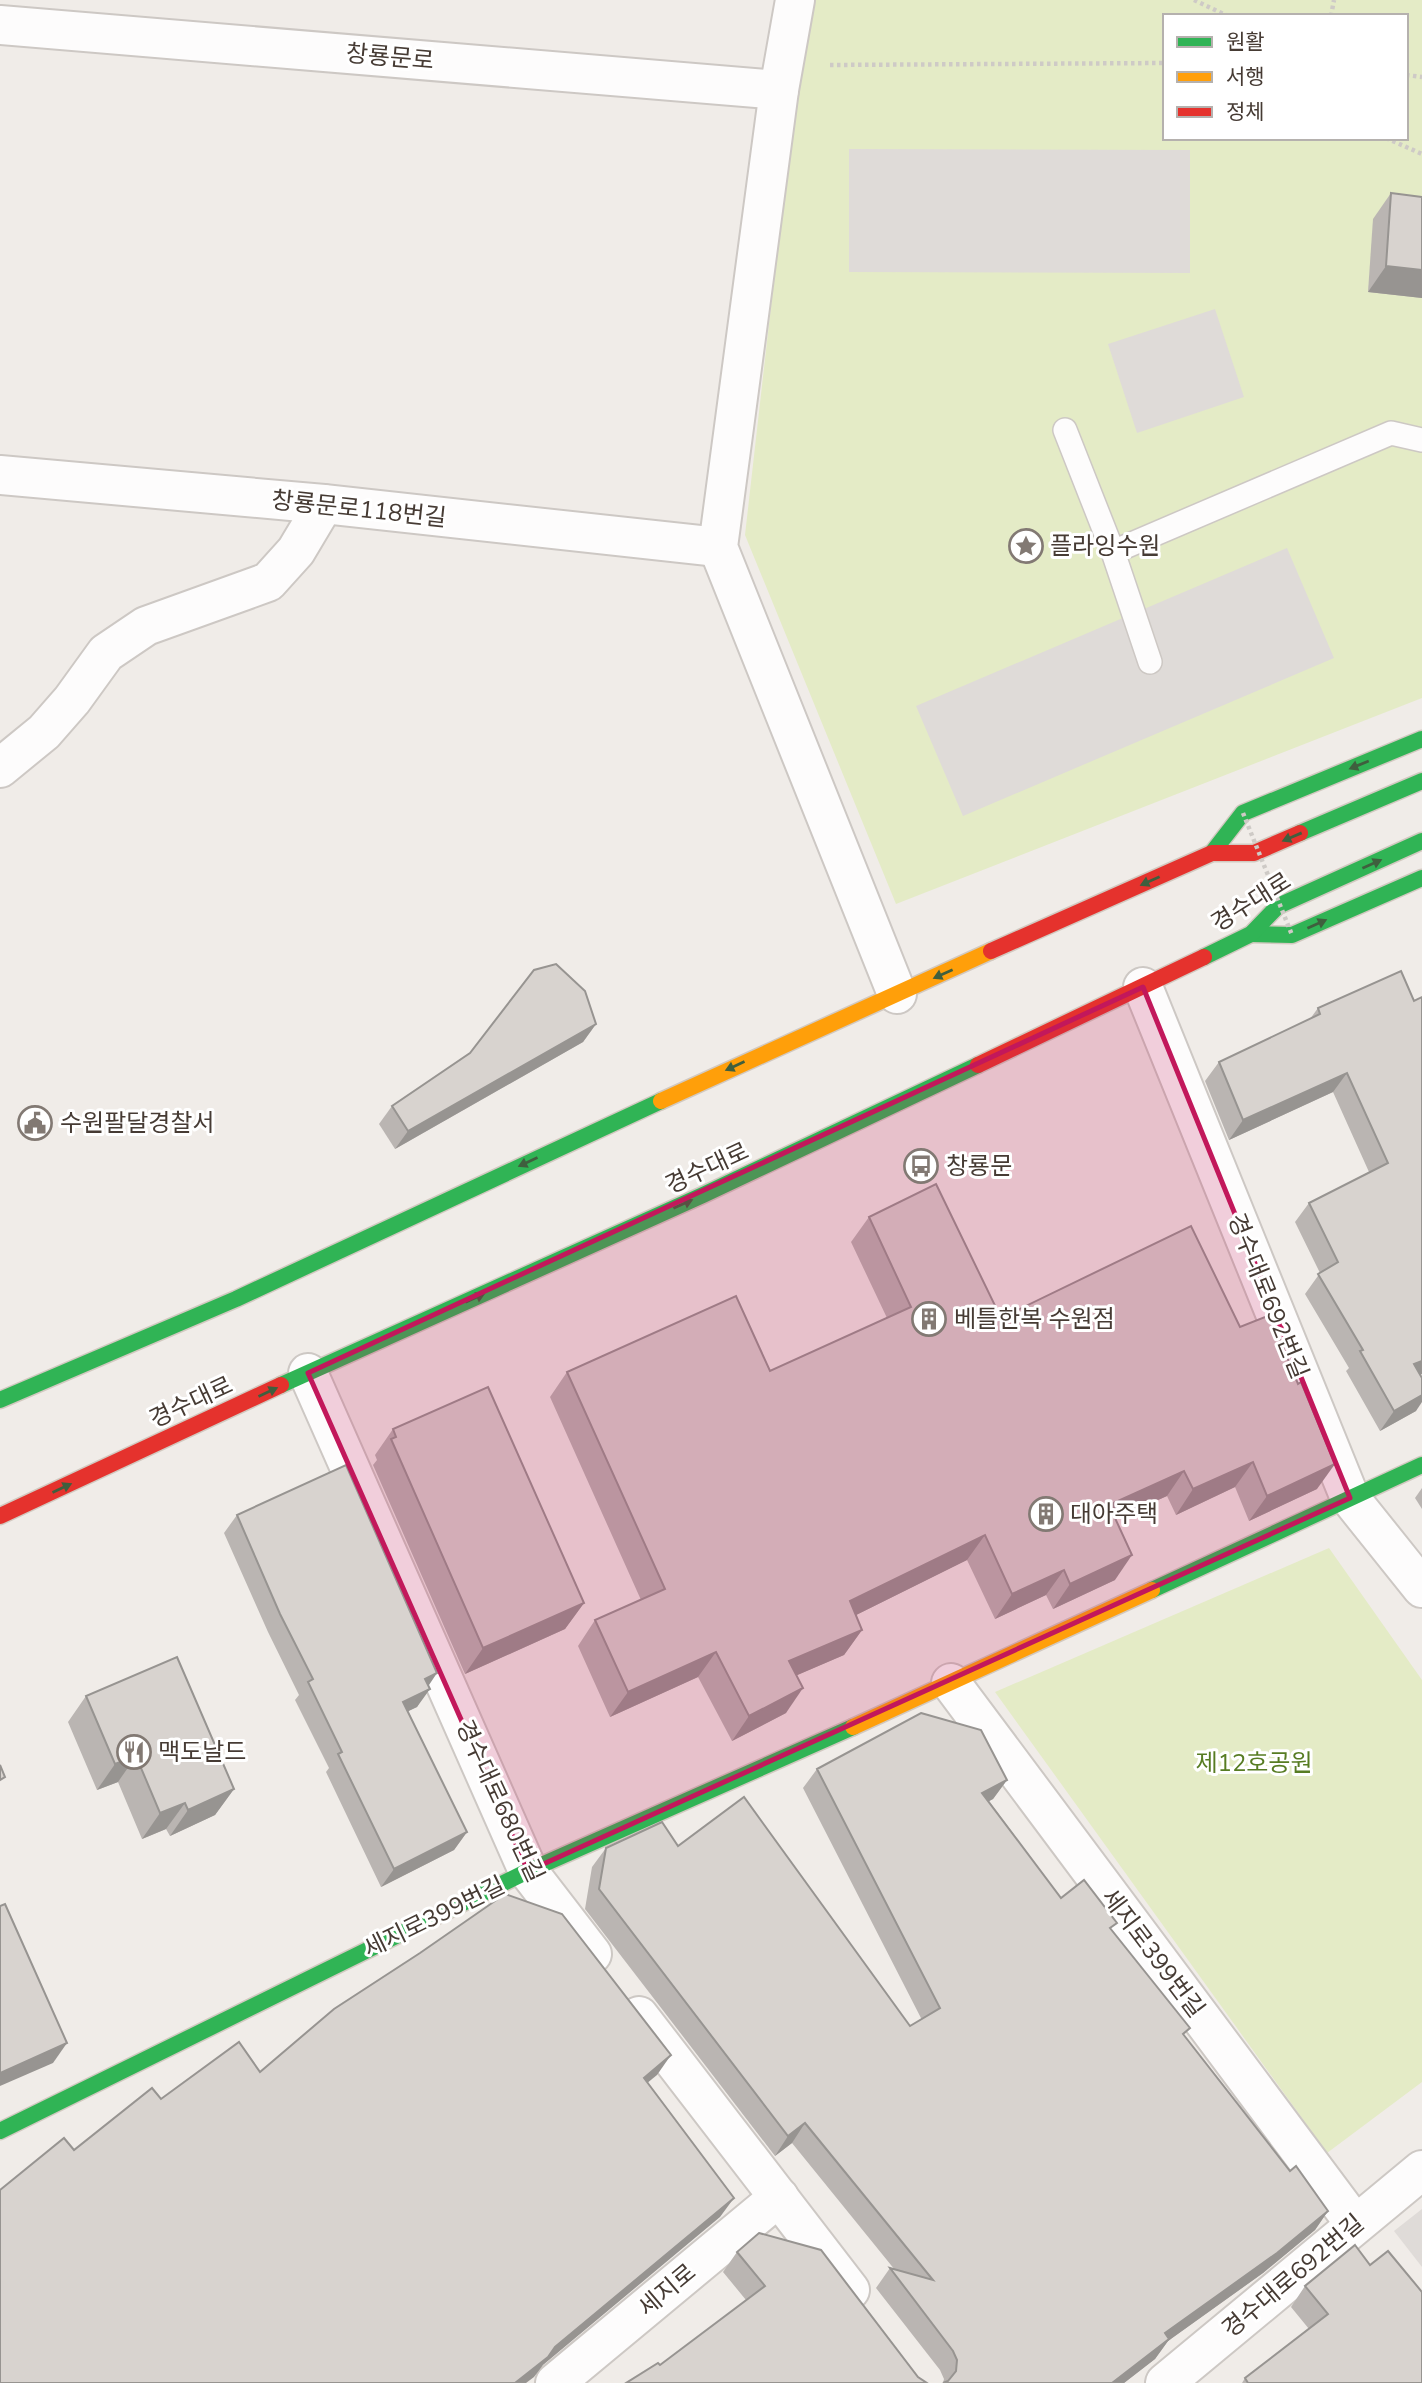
<svg xmlns="http://www.w3.org/2000/svg" width="1422" height="2383" viewBox="0 0 1422 2383" font-family="'Nunito Sans','Noto Sans KR',sans-serif">
  <style>
    .green { fill: #e4ebc6; fill-rule: evenodd }
    .parking { fill: #dfdbd8 }
    .lines { fill: none; stroke-linecap: round; stroke-linejoin: round }
    .lane-casing { stroke: #cdc8c4; stroke-width: 26 }
    .street-casing { stroke: #cdc8c4; stroke-width: 42 }
    .fast-casing { stroke: #d2c9c0; stroke-width: 19 }
    .slow-casing { stroke: #d2c9c0; stroke-width: 19 }
    .jam-casing { stroke: #d2c9c0; stroke-width: 19 }
    .path { stroke: #cecac6; stroke-width: 4.5; stroke-dasharray: 3.5 3.5; stroke-linecap: butt }
    .lane { stroke: #fdfcfc; stroke-width: 23 }
    .street { stroke: #fdfcfc; stroke-width: 38 }
    .fast { stroke: #30b455; stroke-width: 16 }
    .slow { stroke: #ff9f0a; stroke-width: 16 }
    .jam { stroke: #e5322d; stroke-width: 16 }
    .path-bridge { stroke: #cecac6; stroke-width: 4.5; stroke-dasharray: 3.5 3.5; stroke-linecap: butt }
    .wall { fill: #bab5b2 }
    .shaded-wall { fill: #979491 }
    .building { fill: #d8d3cf; stroke: #979491; stroke-width: 2 }
    .oneway { fill: #3f5f3e }
    .marked { fill: #c2185b; fill-opacity: 0.2; stroke: #c2185b; stroke-width: 5; stroke-linejoin: round }
    .labels { text-anchor: middle; dominant-baseline: central; stroke-width: 6; stroke-linejoin: round; paint-order: stroke }
    .street-label { font-size: 24px; fill: #463b34; stroke: #fff }
    .poi-label { font-size: 24px; fill: #463b34; stroke: #fff; text-anchor: start }
    .park-label { font-size: 24px; fill: #577c23; stroke: #fff }
  </style>
  <rect width="100%" height="100%" fill="#f0ece8"/>
  <!-- green -->
  <g class="green">
    <path d="M812,0H1422V698L896,904L745,535L783,201ZM1165,16H1406V138H1165Z"/>
    <polygon points="1329,1548 1422,1680 1422,2082 1327,2153 995,1692"/>
  </g>
  <!-- parking -->
  <g class="parking">
    <polygon points="849,149 1190,150 1190,273 849,272"/>
    <polygon points="1215,309 1244,397 1137,433 1108,344"/>
    <polygon points="1287,548 1334,658 963,816 916,706"/>
    <polygon points="1422,2209 1422,2267 1394,2231"/>
  </g>
  <g class="lines">
    <!-- lane casing -->
    <g class="lane-casing">
      <g id="lane">
        <polyline points="1065,430 1113,552"/>
        <polyline points="1150,662 1113,552 1391,433 1422,440"/>
      </g>
    </g>
    <!-- street casing -->
    <g class="street-casing">
      <g id="street">
        <polyline points="795,0 779,90 718,547 897,994"/>
        <polyline points="0,25 779,90"/>
        <polyline points="0,475 324,504 718,547"/>
        <polyline points="0,768 44,732 72,700 106,653 146,626 268,582 296,551 324,504"/>
        <polyline points="1143,987 1350,1498 1422,1588"/>
        <polyline points="308,1373 528,1871 592,1954"/>
        <polyline points="951,1683 1355,2224"/>
        <polyline points="639,2016 850,2290"/>
        <polyline points="555,2383 779,2197"/>
        <polyline points="1165,2383 1422,2170"/>
      </g>
    </g>
    <!-- fast casing -->
    <g class="fast-casing">
      <g id="fast">
        <polyline points="1300,833 1422,781"/>
        <polyline points="1212,853 1243,813 1422,739"/>
        <polyline points="1251,934 1292,935 1422,878"/>
        <polyline points="1204,957 1251,934 1278,906 1422,841"/>
        <polyline points="281,1385 703,1195 978,1065"/>
        <polyline points="0,1400 236,1299 661,1101"/>
        <polyline points="1152,1590 1422,1465"/>
        <polyline points="0,2131 528,1871 853,1727"/>
      </g>
    </g>
    <!-- slow casing -->
    <g class="slow-casing">
      <g id="slow">
        <polyline points="661,1101 991,951"/>
        <polyline points="853,1727 1152,1590"/>
      </g>
    </g>
    <!-- jam casing -->
    <g class="jam-casing">
      <g id="jam">
        <polyline points="991,951 1212,853 1254,853 1300,833"/>
        <polyline points="978,1065 1204,957"/>
        <polyline points="0,1516 281,1385"/>
      </g>
    </g>
    <!-- path -->
    <g class="path">
      <polyline points="1194,0 1228,16"/>
      <polyline points="1331,16 1334,0"/>
      <polyline points="830,65 1165,63"/>
      <polyline points="1406,75 1422,77"/>
      <polyline points="1386,138 1422,154"/>
    </g>
    <!-- lane -->
    <use href="#lane" class="lane"/>
    <!-- street -->
    <use href="#street" class="street"/>
    <!-- fast -->
    <use href="#fast" class="fast"/>
    <!-- slow -->
    <use href="#slow" class="slow"/>
    <!-- jam -->
    <use href="#jam" class="jam"/>
    <!-- path-bridge -->
    <polyline class="path-bridge" points="1243,813 1292,935"/>
  </g>
  <!-- wall -->
  <g class="wall">
    <polygon points="1391,193 1422,197 1422,298 1368,292 1373,219"/>
    <polygon points="1401,971 1420,1375 1416,1411 1380,1431 1346,1371 1349,1368 1305,1294 1320,1273 1295,1222 1309,1203 1369,1172 1333,1092 1229,1140 1205,1081 1219,1062 1310,1019 1318,1008"/>
    <polygon points="596,1024 583,1042 395,1149 379,1124 392,1106 470,1053"/>
    <polygon points="869,1217 1001,1318 1317,1489 1249,1521 1235,1487 1176,1515 1167,1496 1115,1519 1115,1580 1053,1609 1046,1595 995,1619 967,1560 856,1615 862,1630 844,1655 797,1675 786,1713 732,1741 698,1677 610,1717 578,1646 595,1620 641,1600 550,1397 567,1372 770,1371 887,1318 851,1242"/>
    <polygon points="393,1429 584,1603 565,1629 465,1674 373,1465 377,1460 375,1455"/>
    <polygon points="1422,1488 1422,1509 1415,1498"/>
    <polygon points="237,1515 428,1686 417,1707 408,1711 467,1832 454,1850 381,1887 326,1772 329,1768 295,1700 299,1695 268,1632 224,1533"/>
    <polygon points="86,1696 234,1789 215,1815 170,1836 166,1829 142,1839 118,1782 97,1790 68,1722"/>
    <polygon points="817,1769 1007,1780 993,1799 989,1801 1061,1898 1112,1930 1184,2036 1290,2171 1328,2211 1315,2230 1263,2273 1168,2341 1155,2359 1124,2383 943,2383 944,2379 940,2370 876,2288 890,2268 895,2270 792,2143 775,2156 585,1909 592,1867 606,1848 678,1846 910,2026 922,2020 803,1788"/>
    <polygon points="737,2252 918,2377 660,2365 746,2300 723,2272"/>
    <polygon points="1370,2265 1422,2383 1242,2383 1245,2378 1309,2329 1291,2307 1305,2286"/>
  </g>
  <!-- shaded-wall -->
  <g class="shaded-wall">
    <polygon points="1386,266 1422,270 1422,298 1368,292"/>
    <polygon points="596,1024 583,1042 395,1149 408,1131"/>
    <polygon points="1347,1073 1333,1092 1229,1140 1243,1120"/>
    <polygon points="1422,1361 1422,1374 1400,1384 1414,1364"/>
    <polygon points="1422,1395 1422,1402 1416,1411 1380,1431 1394,1411"/>
    <polygon points="1253,1462 1235,1487 1176,1515 1193,1489"/>
    <polygon points="1335,1464 1317,1489 1249,1521 1267,1496"/>
    <polygon points="1184,1471 1167,1496 1091,1530 1109,1505"/>
    <polygon points="985,1535 967,1560 832,1627 850,1601"/>
    <polygon points="1132,1555 1115,1580 1053,1609 1070,1584"/>
    <polygon points="1064,1570 1046,1595 995,1619 1012,1594"/>
    <polygon points="584,1603 565,1629 465,1674 483,1648"/>
    <polygon points="862,1630 844,1655 772,1686 789,1661"/>
    <polygon points="716,1652 698,1677 610,1717 628,1692"/>
    <polygon points="437,1673 425,1691 430,1689 417,1707 390,1720 403,1702 425,1679"/>
    <polygon points="803,1688 786,1713 732,1741 749,1716"/>
    <polygon points="136,1756 118,1782 97,1790 115,1764"/>
    <polygon points="1007,1780 993,1799 969,1812 982,1793"/>
    <polygon points="234,1789 215,1815 170,1836 188,1810"/>
    <polygon points="185,1803 166,1829 142,1839 160,1813"/>
    <polygon points="467,1832 454,1850 381,1887 394,1869"/>
    <polygon points="67,2043 53,2063 0,2086 0,2073"/>
    <polygon points="671,2055 657,2075 630,2097 644,2078"/>
    <polygon points="805,2123 792,2143 775,2156 788,2136"/>
    <polygon points="734,2198 720,2217 543,2365 534,2377 526,2383 515,2383 555,2347"/>
    <polygon points="1328,2211 1315,2230 1263,2273 1168,2341 1155,2359 1124,2383 1112,2383 1165,2333"/>
  </g>
  <!-- building -->
  <g class="building">
    <polygon points="1391,193 1422,197 1422,270 1386,266"/>
    <polygon points="556,964 585,991 596,1024 408,1131 392,1106 470,1053 534,970"/>
    <polygon points="1401,971 1414,1001 1422,997 1422,1361 1414,1364 1422,1378 1422,1395 1394,1411 1360,1351 1363,1350 1318,1274 1338,1262 1309,1203 1388,1163 1347,1073 1243,1120 1219,1062 1320,1014 1318,1008"/>
    <polygon points="936,1184 1001,1318 1191,1226 1240,1327 1270,1315 1298,1384 1301,1382 1335,1464 1267,1496 1253,1462 1193,1489 1184,1471 1109,1505 1132,1555 1070,1584 1064,1570 1012,1594 985,1535 850,1601 862,1630 789,1661 803,1688 749,1716 716,1652 628,1692 595,1620 665,1589 567,1372 736,1296 770,1371 911,1307 869,1217"/>
    <polygon points="488,1387 584,1603 483,1648 391,1439 396,1437 393,1429"/>
    <polygon points="346,1465 437,1673 425,1679 430,1689 403,1702 467,1832 394,1869 338,1754 342,1752 308,1682 313,1679 280,1614 237,1515"/>
    <polygon points="177,1657 234,1789 188,1810 185,1803 160,1813 136,1756 115,1764 86,1696"/>
    <polygon points="921,1713 981,1730 1007,1780 982,1793 1061,1898 1084,1880 1117,1923 1110,1928 1190,2028 1183,2034 1290,2171 1296,2166 1328,2211 1277,2253 1165,2333 1169,2339 1112,2383 943,2383 948,2381 956,2371 957,2360 953,2351 890,2268 933,2280 805,2123 788,2136 599,1889 606,1848 662,1822 678,1846 744,1797 910,2026 940,2008 817,1769"/>
    <polygon points="0,1765 5,1777 0,1780"/>
    <polygon points="505,1894 562,1914 671,2055 644,2078 734,2198 555,2347 548,2357 515,2383 0,2383 0,2190 64,2138 74,2150 152,2088 161,2099 239,2042 260,2072 334,2009 420,1953"/>
    <polygon points="5,1904 67,2043 0,2073 0,1906"/>
    <polygon points="759,2233 821,2250 918,2377 927,2383 626,2383 658,2363 660,2365 765,2286 737,2252"/>
    <polygon points="1355,2245 1370,2265 1388,2251 1422,2292 1422,2383 1248,2383 1245,2378 1328,2314 1305,2286"/>
  </g>
  <!-- one-way arrows -->
  <defs><path id="oneway-solid" d="M-6-.8H1V-3.2L6.5 0L1 3.2V.8H-6Z" transform="scale(1.75)"/></defs>
  <g class="oneway">
    <use href="#oneway-solid" transform="translate(1359 765) rotate(158)"/>
    <use href="#oneway-solid" transform="translate(1292 837) rotate(157)"/>
    <use href="#oneway-solid" transform="translate(1372 864) rotate(-24)"/>
    <use href="#oneway-solid" transform="translate(1150 881) rotate(156)"/>
    <use href="#oneway-solid" transform="translate(1317 924) rotate(-24)"/>
    <use href="#oneway-solid" transform="translate(943 974) rotate(156)"/>
    <use href="#oneway-solid" transform="translate(735 1066) rotate(155)"/>
    <use href="#oneway-solid" transform="translate(528 1162) rotate(155)"/>
    <use href="#oneway-solid" transform="translate(683 1204) rotate(-24)"/>
    <use href="#oneway-solid" transform="translate(475 1298) rotate(-24)"/>
    <use href="#oneway-solid" transform="translate(268 1392) rotate(-25)"/>
    <use href="#oneway-solid" transform="translate(62 1488) rotate(-25)"/>
  </g>
  <!-- marked area -->
  <path class="marked" d="M1143,987L1350,1498L528,1871L308,1373Z"/>
  <!-- icons -->
  <defs>
    <g id="sight-ring" transform="scale(1.75)"><circle r="9.5" fill="#fff" stroke="#827973" stroke-width="1.5"/><path d="M0-6L1.8-2.2L6-1.7L2.9 1.2L3.7 5.4L0 3.3L-3.7 5.4L-2.9 1.2L-6-1.7L-1.8-2.2Z" fill="#827973"/></g>
    <g id="civic-ring" transform="scale(1.75)"><circle r="9.5" fill="#fff" stroke="#827973" stroke-width="1.5"/><path d="M-.6-6.5H3V-4.5H.6V-3L4-1V1h2V6H-6V1h2V-1L-.6-3ZM-1.2 2.5V6h2.4V2.5Z" fill="#827973"/></g>
    <g id="bus-ring" transform="scale(1.75)"><circle r="9.5" fill="#fff" stroke="#827973" stroke-width="1.5"/><path d="M-5-6H5V4H4V6H2V4H-2V6H-4V4H-5ZM-3.5-4V0h7V-4ZM-3.5 1.2v1.5H-2V1.2ZM2 1.2v1.5H3.5V1.2Z" fill="#827973"/></g>
    <g id="building-ring" transform="scale(1.75)"><circle r="9.5" fill="#fff" stroke="#827973" stroke-width="1.5"/><path d="M-4-6H4V6H1V3H-1V6H-4ZM-2.5-4.3h1.7v1.8h-1.7ZM.8-4.3h1.7v1.8H.8ZM-2.5-1h1.7V.8h-1.7ZM.8-1h1.7V.8H.8Z" fill="#827973"/></g>
    <g id="restaurant-ring" transform="scale(1.75)"><circle r="9.5" fill="#fff" stroke="#827973" stroke-width="1.5"/><path d="M-5-6h1v4h1v-4h1v4h1v-4h1v5L-1.5 .5V6h-2V.5L-5-1ZM5-6V6H3V1.5H1.5Q1.5-4 5-6Z" fill="#827973"/></g>
  </defs>
  <g fill-rule="evenodd">
    <use href="#sight-ring" x="1026" y="546"/>
    <use href="#civic-ring" x="35" y="1123"/>
    <use href="#bus-ring" x="921" y="1166"/>
    <use href="#building-ring" x="929" y="1319"/>
    <use href="#building-ring" x="1046" y="1514"/>
    <use href="#restaurant-ring" x="134" y="1752"/>
  </g>
  <g class="labels">
    <!-- street labels -->
    <g class="street-label">
      <text transform="translate(390 57) rotate(5)">창룡문로</text>
      <text transform="translate(359 509) rotate(6)">창룡문로118번길</text>
      <text transform="translate(1251 902) rotate(-32)">경수대로</text>
      <text transform="translate(707 1168) rotate(-25)">경수대로</text>
      <text transform="translate(1268 1296) rotate(68)">경수대로692번길</text>
      <text transform="translate(191 1402) rotate(-25)">경수대로</text>
      <text transform="translate(500 1801) rotate(65)">경수대로680번길</text>
      <text transform="translate(434 1917) rotate(-26)">세지로399번길</text>
      <text transform="translate(1153 1953) rotate(53)">세지로399번길</text>
      <text transform="translate(1293 2276) rotate(-40)">경수대로692번길</text>
      <text transform="translate(667 2290) rotate(-40)">세지로</text>
    </g>
    <!-- poi labels -->
    <g class="poi-label">
      <text x="1050" y="546">플라잉수원</text>
      <text x="60" y="1123">수원팔달경찰서</text>
      <text x="946" y="1166">창룡문</text>
      <text x="954" y="1319">베틀한복 수원점</text>
      <text x="1070" y="1514">대아주택</text>
      <text x="158" y="1752">맥도날드</text>
    </g>
    <!-- park labels -->
    <g class="park-label">
      <text x="1254" y="1763">제12호공원</text>
    </g>
  </g>
  <!-- legend -->
  <rect x="1163" y="14" width="245" height="126" fill="#ffffff" stroke="#b5b1ae" stroke-width="2"/>
  <rect x="1177" y="37" width="35" height="10" fill="#30b455" stroke="#b5b1ae" stroke-width="2"/>
  <text x="1226" y="49" font-size="21" fill="#463b34">원활</text>
  <rect x="1177" y="72" width="35" height="10" fill="#ff9f0a" stroke="#b5b1ae" stroke-width="2"/>
  <text x="1226" y="84" font-size="21" fill="#463b34">서행</text>
  <rect x="1177" y="107" width="35" height="10" fill="#e5322d" stroke="#b5b1ae" stroke-width="2"/>
  <text x="1226" y="119" font-size="21" fill="#463b34">정체</text>
</svg>
